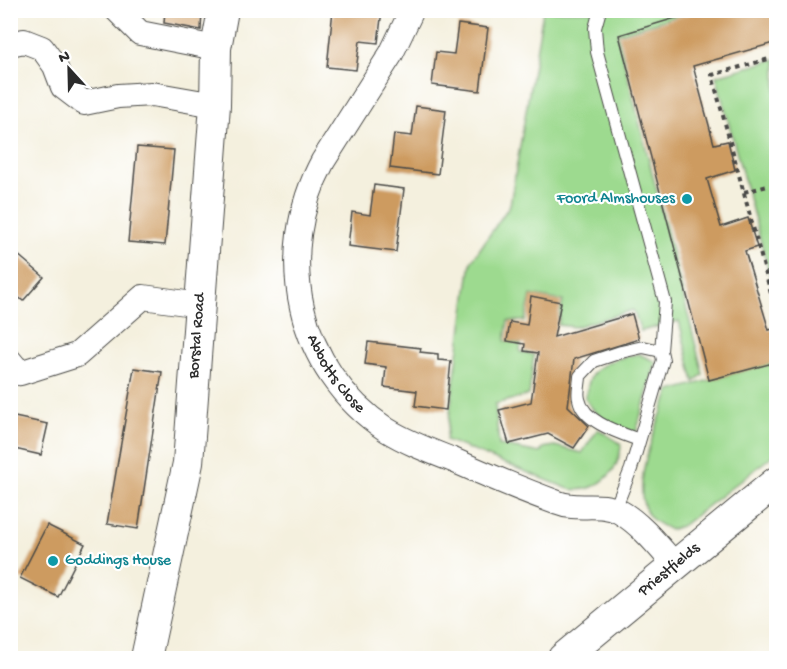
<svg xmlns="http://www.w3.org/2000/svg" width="787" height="669" viewBox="0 0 787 669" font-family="'Gochi Hand',sans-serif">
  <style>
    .green { fill: #9dda8f; stroke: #64825d; stroke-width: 1.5 }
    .building { fill: #cd9b61 }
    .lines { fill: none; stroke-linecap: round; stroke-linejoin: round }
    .service-casing { stroke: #494946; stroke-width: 14 }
    .minor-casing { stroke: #494946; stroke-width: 26 }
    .tertiary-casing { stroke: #494946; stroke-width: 32 }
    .path { stroke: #494946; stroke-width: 4; stroke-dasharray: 4.5 4.5; stroke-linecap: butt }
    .service { stroke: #fff; stroke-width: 12 }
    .minor { stroke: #fff; stroke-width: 24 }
    .tertiary { stroke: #fff; stroke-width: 30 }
    .culture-dot { fill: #0f9aa8; stroke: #fff; stroke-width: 2 }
    .labels { text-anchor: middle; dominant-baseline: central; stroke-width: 4.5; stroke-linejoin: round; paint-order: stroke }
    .culture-label { font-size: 16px; fill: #0d838f; stroke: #fff; text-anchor: end }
    .street-label { font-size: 16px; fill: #2b2b2b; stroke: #fff }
  </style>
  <rect width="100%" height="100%" fill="#fff"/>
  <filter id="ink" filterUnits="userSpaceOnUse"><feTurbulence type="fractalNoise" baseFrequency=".0167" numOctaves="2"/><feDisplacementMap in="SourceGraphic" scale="12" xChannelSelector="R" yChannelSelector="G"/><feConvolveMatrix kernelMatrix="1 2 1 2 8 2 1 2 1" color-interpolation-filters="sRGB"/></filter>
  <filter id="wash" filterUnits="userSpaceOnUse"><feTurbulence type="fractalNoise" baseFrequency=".008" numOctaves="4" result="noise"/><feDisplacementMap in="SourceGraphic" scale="24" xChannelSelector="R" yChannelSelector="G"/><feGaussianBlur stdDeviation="1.35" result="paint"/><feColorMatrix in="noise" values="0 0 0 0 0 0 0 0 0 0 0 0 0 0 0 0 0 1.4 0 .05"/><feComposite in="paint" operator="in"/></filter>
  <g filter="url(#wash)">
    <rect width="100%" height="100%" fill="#f4f0de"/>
    <!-- green -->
    <g class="green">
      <path d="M543,11H693L617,34L703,374L694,382L679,321L641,331L633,310L575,327L558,325L563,301L531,295L525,321H508L505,341L521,344L520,352L534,355L529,395L495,404L499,445L540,453L543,448L555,446L582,453L598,429L621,444C620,472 597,494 569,489L446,440L471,262L510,205Z"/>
      <polygon points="776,59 776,298 716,76"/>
      <path d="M639,354L656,362L635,435C613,425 598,420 585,398C587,391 588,381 592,375C602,361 624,357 639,354Z"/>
      <path d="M776,362V453L683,525L670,530C665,527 658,524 653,520C624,494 659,421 670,391Z"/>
    </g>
    <g id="blocks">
      <!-- building -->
      <g class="building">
        <polygon points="165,10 202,10 201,30 164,23"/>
        <polygon points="333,10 382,10 378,43 360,41 356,70 327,67"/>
        <polygon points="702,10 777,10 777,42 693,66 714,144 728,141 735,170 707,179 721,227 748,218 757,247 745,251 769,330 777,328 777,362 709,380 619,35"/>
        <polygon points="458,24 488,28 480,91 432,85 436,52 454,54"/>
        <polygon points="416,106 446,110 438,174 390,168 394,134 412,136"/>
        <polygon points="137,147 174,150 165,245 128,242"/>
        <polygon points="374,185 404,189 396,252 348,246 352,212 370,215"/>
        <polygon points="10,248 44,277 23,301 10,290"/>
        <polygon points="531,296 561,302 554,337 632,314 639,339 574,359 568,406 589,426 574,448 548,434 509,444 499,410 531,402 538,353 524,351 525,344 507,341 510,322 527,325"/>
        <polygon points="368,342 421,348 420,352 438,354 438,360 451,361 446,410 415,406 417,391 384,387 386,367 365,364"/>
        <polygon points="134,368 162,372 138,529 107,524"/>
        <polygon points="10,416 48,424 41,455 10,448"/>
        <polygon points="47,525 85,544 58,597 20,578"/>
      </g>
    </g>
  </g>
  <g filter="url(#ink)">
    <use href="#blocks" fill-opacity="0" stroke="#494946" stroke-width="1.5"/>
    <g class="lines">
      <!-- service casing -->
      <g class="service-casing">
        <g id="service">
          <polyline points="600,10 595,28 597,52 665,302 661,351 663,360 631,469 615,509"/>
          <path d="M639,440C620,433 583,422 579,399C577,392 580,383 580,376L594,361L621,352L643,347L661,351"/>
        </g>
      </g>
      <!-- minor casing -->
      <g class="minor-casing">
        <g id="minor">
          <polyline points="117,10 140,33 216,48"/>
          <path id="s1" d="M412,10L391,54L323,161C273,254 296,370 387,430C408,443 430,451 453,460C487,475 522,490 558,503C577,511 601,501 620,512C641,524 659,547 675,565"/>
          <polyline points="10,44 24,41 42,48 55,66 63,87 84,103 118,96 152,94 215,105"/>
          <polyline points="10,361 20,373 77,355 143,297 200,305"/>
        </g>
      </g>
      <!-- tertiary casing -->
      <g class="tertiary-casing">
        <g id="tertiary">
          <path id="s2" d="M146,658L188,463L215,105L216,48L223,10"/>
          <path id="s3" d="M563,658L776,482"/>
        </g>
      </g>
      <!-- path -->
      <g class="path">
        <polyline points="776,57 712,75 776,312"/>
        <polyline points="744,192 776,184"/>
      </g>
      <!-- service -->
      <use href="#service" class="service"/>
      <!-- minor -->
      <use href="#minor" class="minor"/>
      <!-- tertiary -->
      <use href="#tertiary" class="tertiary"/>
    </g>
  </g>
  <!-- markers -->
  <g class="culture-dot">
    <circle cx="687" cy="199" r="6"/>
    <circle cx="53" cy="561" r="6"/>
  </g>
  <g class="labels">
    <!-- culture labels -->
    <g class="culture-label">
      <text x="675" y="199">Foord Almshouses</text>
      <text x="65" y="561" text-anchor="start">Goddings House</text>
    </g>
    <!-- street labels -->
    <g class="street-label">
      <text stroke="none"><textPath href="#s2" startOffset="327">Borstal Road</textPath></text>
      <text stroke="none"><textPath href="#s1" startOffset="402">Abbotts Close</textPath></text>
      <text stroke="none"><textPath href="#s3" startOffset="138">Priestfields</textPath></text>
    </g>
  </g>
  <!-- margin -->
  <rect width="787" height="669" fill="none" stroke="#fff" stroke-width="36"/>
  <!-- north arrow -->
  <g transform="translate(69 69) rotate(338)" stroke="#ffffff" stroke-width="4.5" paint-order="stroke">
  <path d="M0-4.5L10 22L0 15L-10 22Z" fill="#2b2b2b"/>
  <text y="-9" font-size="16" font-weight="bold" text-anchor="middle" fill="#2b2b2b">N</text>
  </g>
</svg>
